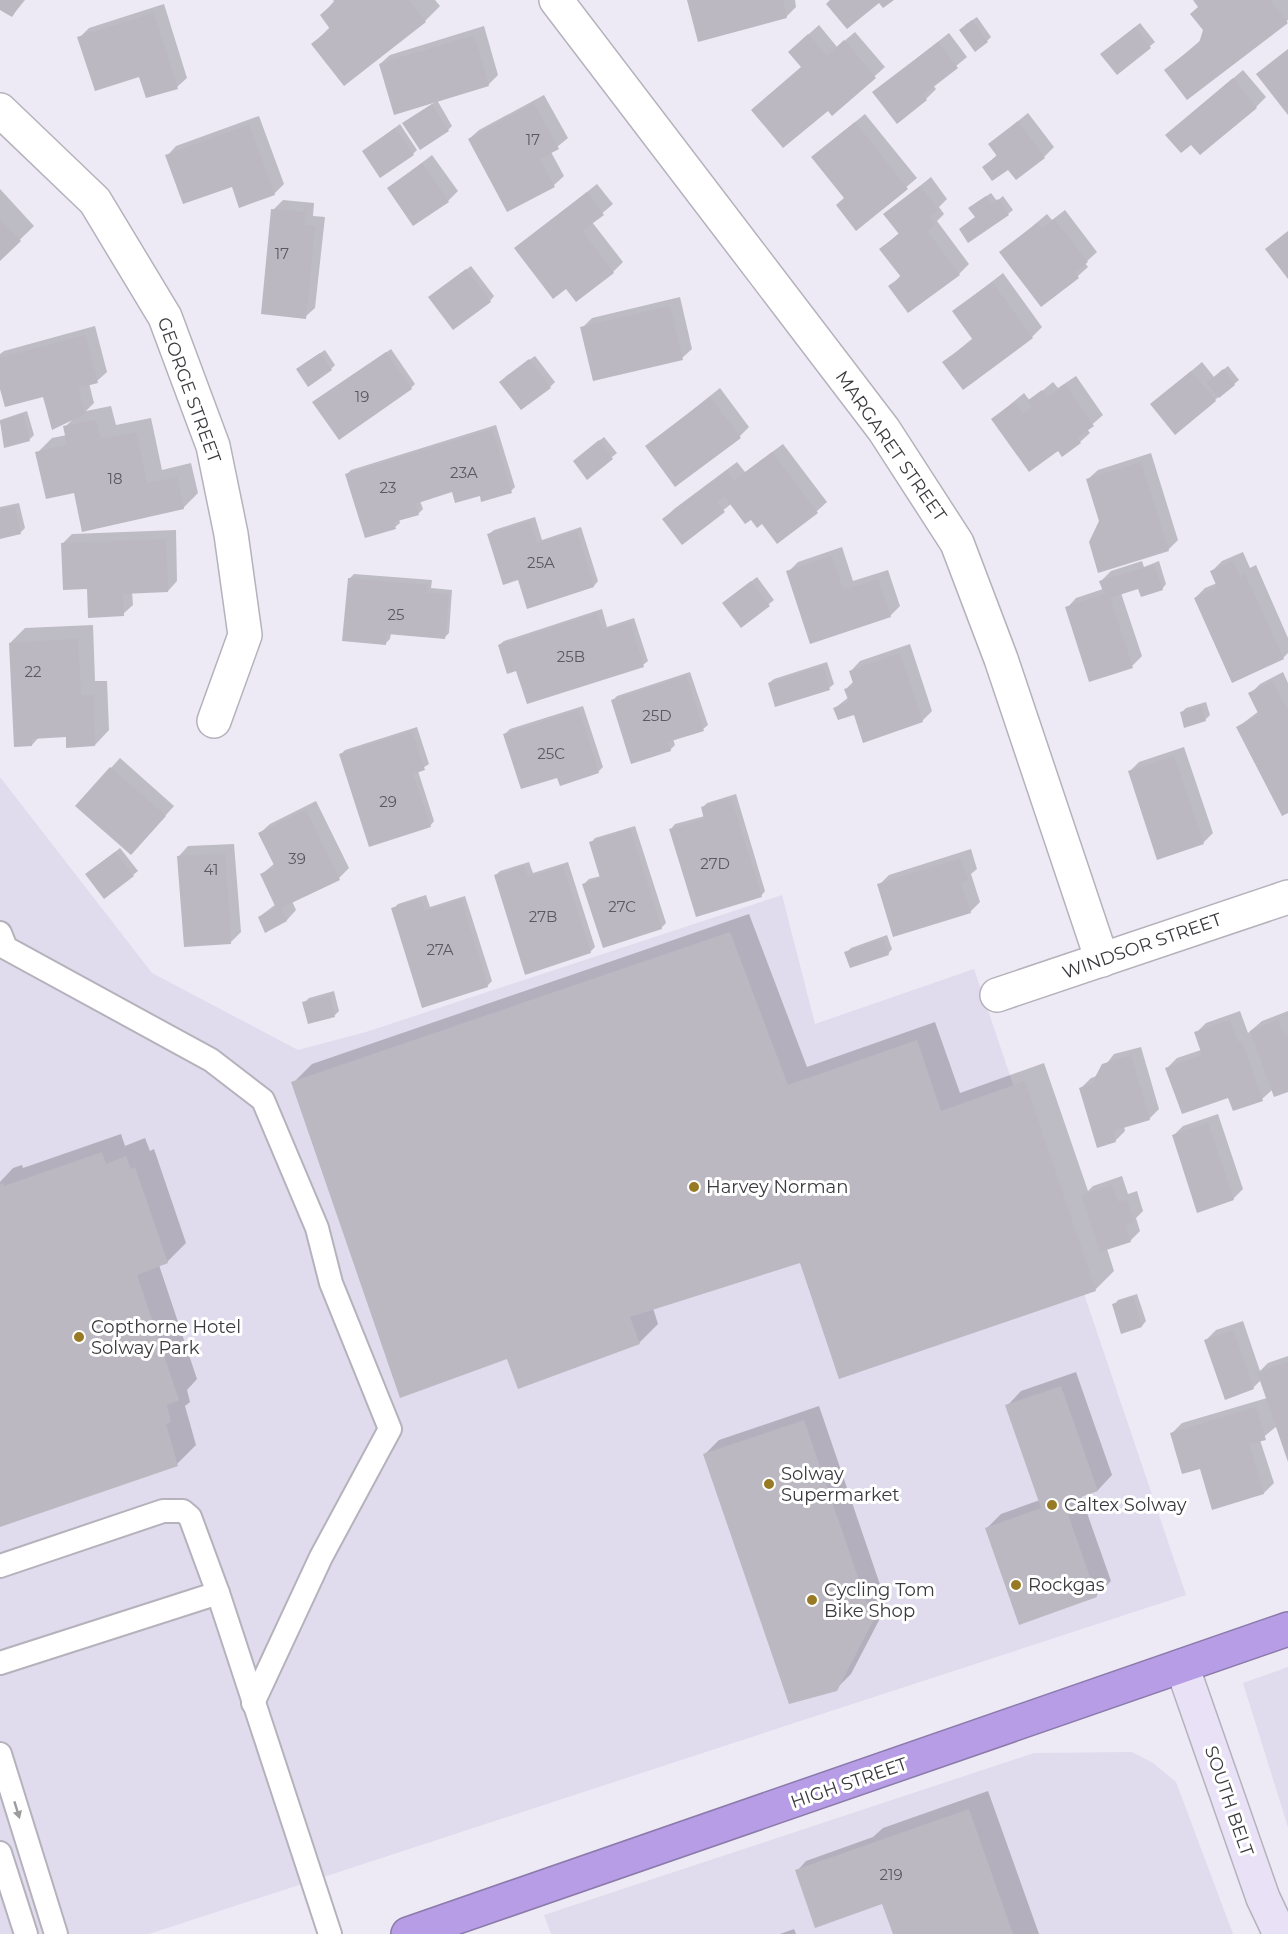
<svg xmlns="http://www.w3.org/2000/svg" width="1288" height="1934" viewBox="0 0 1288 1934" font-family="Montserrat,sans-serif">
  <style>
    .built { fill: #e0dbed }
    .shadow { fill: #0003 }
    .building { fill: #bbb8c2 }
    .lines { fill: none; stroke-linecap: round; stroke-linejoin: round }
    .lane-casing { stroke: #b5b2bc; stroke-width: 26 }
    .street-casing { stroke: #b5b2bc; stroke-width: 36 }
    .secondary-casing { stroke: #b5b2bc; stroke-width: 36 }
    .highway-casing { stroke: #8b7aaa; stroke-width: 36 }
    .lane { stroke: #fff; stroke-width: 22 }
    .street { stroke: #fff; stroke-width: 33 }
    .secondary { stroke: #e9e2f7; stroke-width: 33 }
    .highway { stroke: #b69de5; stroke-width: 33 }
    .oneway { fill: #9c9c9e }
    .poi-dot { fill: #977a23; stroke: #fff; stroke-width: 2 }
    .labels { text-anchor: middle; dominant-baseline: central; stroke-width: 6; stroke-linejoin: round; paint-order: stroke }
    .number-label { font-size: 15px; fill: #5a595e }
    .street-label { font-size: 18px; fill: #3a393d; stroke: #fff }
    .poi-label { font-size: 18px; fill: #3a393d; stroke: #fff; text-anchor: start }
  </style>
  <rect width="100%" height="100%" fill="#edeaf5"/>
  <!-- built -->
  <g class="built">
    <polygon points="0,777 152,973 298,1050 366,1032 782,895 815,1024 974,969 1186,1595 149,1934 0,1934"/>
    <polygon points="1288,1667 1288,1827 1243,1683"/>
    <polygon points="1132,1752 1153,1763 1176,1782 1233,1934 551,1934 544,1915 1034,1753"/>
  </g>
  <!-- shadow -->
  <g class="shadow">
    <polygon points="0,0 25,0 12,16 0,8"/>
    <polygon points="335,0 435,0 440,6 425,21 313,44 330,27 322,15"/>
    <polygon points="689,0 795,0 796,7 786,17"/>
    <polygon points="1195,0 1288,0 1288,20 1187,98 1166,70 1202,39 1205,29 1200,6"/>
    <polygon points="164,4 187,78 177,87 140,76 79,38 89,28"/>
    <polygon points="977,17 991,37 987,41 965,25"/>
    <polygon points="1140,23 1155,42 1117,73 1107,50"/>
    <polygon points="819,25 837,47 855,32 885,67 832,114 803,66 800,42"/>
    <polygon points="484,26 498,75 488,85 437,100 452,126 448,130 404,123 435,102 380,64 390,55"/>
    <polygon points="949,33 967,57 933,85 936,89 926,99 897,122 874,92"/>
    <polygon points="1243,70 1266,97 1256,107 1200,153 1191,143 1167,135"/>
    <polygon points="544,95 568,138 551,152 564,176 554,185 508,210 469,139 479,130"/>
    <polygon points="1028,113 1054,147 1044,157 1008,167 984,167 998,154 990,144"/>
    <polygon points="865,114 917,178 857,229 823,148"/>
    <polygon points="259,116 284,184 274,194 232,185 167,156 176,146"/>
    <polygon points="400,124 417,150 413,154 364,151"/>
    <polygon points="432,155 458,191 448,201 389,188"/>
    <polygon points="931,177 947,199 939,207 944,214 937,221 969,264 959,274 890,287 901,275 881,249 899,233 885,214"/>
    <polygon points="597,184 613,204 592,222 623,262 613,272 566,287 516,248"/>
    <polygon points="0,189 34,226 0,259"/>
    <polygon points="991,193 997,201 1003,196 1013,210 1008,214 976,217 975,204"/>
    <polygon points="283,200 314,203 313,216 325,217 315,308 305,317 273,210"/>
    <polygon points="1065,210 1097,252 1085,263 1088,267 1078,276 1042,305 1001,253 1047,214 1052,220"/>
    <polygon points="471,266 494,296 490,301 435,293"/>
    <polygon points="1003,273 1042,327 1032,337 944,362 973,338 954,311"/>
    <polygon points="680,297 692,349 682,358 582,328 592,318"/>
    <polygon points="95,326 107,372 97,381 89,383 94,403 86,411 111,406 116,425 151,418 162,470 191,463 198,493 183,508 75,492 37,453 52,438 67,435 65,427 74,418 44,395 0,384 0,354 4,351"/>
    <polygon points="391,349 415,384 411,388 314,402"/>
    <polygon points="325,350 335,365 331,369 302,365"/>
    <polygon points="535,356 555,382 550,387 505,377"/>
    <polygon points="1202,362 1214,377 1228,366 1239,380 1215,400 1152,404"/>
    <polygon points="1076,376 1103,415 1087,429 1090,433 1080,442 1059,449 993,419 1024,393 1030,401 1053,382 1058,388"/>
    <polygon points="720,388 749,427 740,436 647,446"/>
    <polygon points="27,411 34,435 30,439 5,446 0,420"/>
    <polygon points="496,425 515,487 511,491 481,494 453,490 420,501 423,509 418,514 399,519 400,523 395,527 346,475 351,470"/>
    <polygon points="604,437 617,453 587,477 579,457"/>
    <polygon points="783,444 827,502 817,511 777,542 762,522 731,504 682,543 664,519 674,509 737,462 745,472"/>
    <polygon points="1151,453 1178,540 1168,550 1101,521 1088,479 1098,470"/>
    <polygon points="19,503 25,528 20,533 0,537 0,507"/>
    <polygon points="535,517 542,540 581,527 598,581 594,586 519,578 489,534 494,530"/>
    <polygon points="176,530 177,581 168,591 132,592 133,605 123,614 88,588 62,544 72,534"/>
    <polygon points="842,547 853,581 888,570 900,606 890,616 788,572 798,562"/>
    <polygon points="1243,552 1250,568 1256,565 1288,638 1288,653 1283,658 1195,598 1205,588 1217,583 1212,571 1222,561"/>
    <polygon points="1142,561 1144,567 1159,561 1166,584 1162,589 1139,586 1121,593 1142,656 1132,666 1067,608 1076,598 1103,589 1101,581 1111,571"/>
    <polygon points="354,574 432,580 431,588 452,590 449,633 444,638 391,633 390,639 386,643 349,579"/>
    <polygon points="757,577 774,600 741,626 728,599"/>
    <polygon points="602,609 607,627 634,618 648,661 643,665 517,669 499,645 504,641"/>
    <polygon points="93,625 95,681 107,681 109,730 95,745 67,736 39,737 32,745 10,643 25,628"/>
    <polygon points="910,644 932,711 922,721 835,708 849,697 846,689 854,681 851,671 860,661"/>
    <polygon points="827,662 834,684 829,688 769,683 774,679"/>
    <polygon points="690,672 708,725 703,729 673,739 675,745 670,750 613,700 617,696"/>
    <polygon points="1283,672 1288,683 1288,811 1238,727 1259,711 1250,694 1260,684"/>
    <polygon points="1206,702 1210,715 1205,720 1181,713 1186,708"/>
    <polygon points="583,706 603,767 598,772 558,776 505,734 510,729"/>
    <polygon points="417,727 429,764 418,771 434,821 430,826 341,754 345,750"/>
    <polygon points="1184,747 1213,833 1203,843 1129,772 1139,762"/>
    <polygon points="120,758 174,806 141,843 111,768"/>
    <polygon points="736,794 765,891 761,896 671,829 675,824 705,816 703,807 707,803"/>
    <polygon points="316,801 349,868 339,878 292,901 296,910 287,920 266,930 259,917 276,904 262,874 275,863 260,833 270,824"/>
    <polygon points="635,826 666,923 661,928 584,884 589,879 601,876 591,843 595,838"/>
    <polygon points="234,844 241,932 231,942 179,856 188,846"/>
    <polygon points="120,848 138,871 133,875 92,870"/>
    <polygon points="971,849 977,869 971,874 980,902 970,912 879,885 889,875"/>
    <polygon points="529,862 533,873 568,862 595,947 590,952 495,876 500,871"/>
    <polygon points="426,895 430,907 465,896 492,981 487,986 393,909 398,904"/>
    <polygon points="749,914 807,1067 935,1022 960,1093 1044,1063 1088,1191 1093,1186 1122,1176 1128,1194 1137,1191 1143,1211 1136,1218 1140,1231 1130,1241 1107,1249 1114,1271 1095,1290 801,1261 653,1308 658,1324 639,1343 508,1357 293,1083 312,1064"/>
    <polygon points="887,935 892,949 888,954 846,953 851,948"/>
    <polygon points="334,991 339,1011 335,1015 309,1022 304,1003 309,998"/>
    <polygon points="1240,1011 1248,1033 1262,1021 1288,1011 1288,1090 1273,1089 1262,1099 1229,1096 1167,1068 1177,1058 1201,1050 1196,1033 1206,1023"/>
    <polygon points="1141,1047 1159,1109 1149,1119 1124,1126 1125,1131 1115,1141 1081,1088 1091,1078 1097,1076 1114,1054"/>
    <polygon points="1218,1114 1243,1189 1233,1199 1173,1136 1183,1126"/>
    <polygon points="121,1134 125,1146 145,1138 150,1151 154,1149 186,1243 167,1262 159,1265 197,1379 187,1390 190,1402 185,1406 196,1445 177,1464 0,1525 0,1182 13,1168 22,1165 23,1168"/>
    <polygon points="1137,1294 1146,1321 1142,1326 1122,1332 1114,1305 1118,1300"/>
    <polygon points="1243,1321 1260,1371 1268,1363 1288,1356 1288,1459 1277,1426 1260,1440 1274,1483 1264,1493 1213,1508 1201,1467 1172,1433 1182,1423 1267,1398 1261,1380 1253,1388 1206,1340 1216,1330"/>
    <polygon points="1076,1372 1112,1475 1098,1490 1081,1496 1111,1581 1096,1596 987,1528 1001,1514 1040,1500 1007,1406 1021,1391"/>
    <polygon points="819,1406 887,1605 851,1674 836,1689 704,1455 719,1440"/>
    <polygon points="988,1791 1039,1934 894,1934 883,1901 797,1871 806,1861 873,1837 883,1828"/>
    <polygon points="794,1929 796,1934 780,1934"/>
  </g>
  <!-- building -->
  <g class="building">
    <polygon points="0,0 23,0 12,17 0,10"/>
    <polygon points="333,0 409,0 426,22 344,86 311,44 330,29 320,15 335,2"/>
    <polygon points="687,0 783,0 787,18 698,42"/>
    <polygon points="830,0 894,0 883,8 879,3 847,29 826,4"/>
    <polygon points="1193,0 1270,0 1288,23 1187,100 1164,70 1199,43 1203,30 1190,14 1198,7"/>
    <polygon points="154,13 178,89 146,98 139,77 95,91 77,37"/>
    <polygon points="972,20 988,42 975,52 959,30"/>
    <polygon points="1135,27 1151,48 1117,75 1100,54"/>
    <polygon points="808,34 827,56 844,40 876,78 832,116 828,111 783,148 751,110 801,67 788,52"/>
    <polygon points="474,35 489,86 394,115 379,64"/>
    <polygon points="938,42 958,68 923,95 927,100 897,124 872,92"/>
    <polygon points="1288,49 1288,115 1256,74"/>
    <polygon points="1233,78 1257,108 1200,155 1191,145 1181,153 1165,135"/>
    <polygon points="534,103 559,149 540,159 555,187 507,212 468,139"/>
    <polygon points="432,104 449,131 420,150 402,123"/>
    <polygon points="1018,121 1045,158 1016,180 1008,170 992,181 982,167 997,156 988,144"/>
    <polygon points="855,122 908,189 856,231 836,205 844,198 811,157"/>
    <polygon points="249,125 275,195 239,208 232,187 183,204 165,155"/>
    <polygon points="395,128 414,155 380,178 362,151"/>
    <polygon points="422,163 449,202 413,226 387,188"/>
    <polygon points="920,186 938,210 929,216 935,224 927,231 960,275 908,313 888,286 901,277 879,249 899,234 883,214"/>
    <polygon points="587,192 604,215 582,231 614,273 576,302 566,289 553,299 514,248"/>
    <polygon points="986,196 992,204 998,199 1009,215 968,243 959,229 975,217 968,208"/>
    <polygon points="271,209 305,212 304,225 315,226 306,319 261,314"/>
    <polygon points="0,219 21,241 0,261"/>
    <polygon points="1054,219 1088,262 1075,272 1079,278 1041,307 999,252 1037,223 1042,229"/>
    <polygon points="1288,231 1288,279 1265,249"/>
    <polygon points="466,269 491,302 453,330 428,297"/>
    <polygon points="992,282 1033,338 963,390 942,362 973,340 952,311"/>
    <polygon points="670,306 683,360 593,381 580,327"/>
    <polygon points="85,335 98,383 78,388 85,414 52,430 43,397 5,407 0,389 0,358"/>
    <polygon points="386,352 412,389 339,440 312,402"/>
    <polygon points="320,353 332,370 308,387 296,369"/>
    <polygon points="529,359 551,388 521,410 499,382"/>
    <polygon points="1223,369 1235,385 1219,398 1207,383"/>
    <polygon points="1191,371 1216,401 1175,435 1150,404"/>
    <polygon points="1065,384 1094,426 1077,438 1081,443 1062,457 1058,451 1029,472 991,419 1014,402 1023,414 1032,407 1027,401 1042,390 1048,397"/>
    <polygon points="710,397 741,438 675,487 645,446"/>
    <polygon points="23,414 30,441 4,448 0,421"/>
    <polygon points="96,420 101,439 136,432 147,483 177,477 184,509 82,532 74,493 46,499 35,452 67,445 63,426"/>
    <polygon points="492,429 512,493 481,502 480,496 455,503 452,492 415,504 419,515 394,522 396,529 365,538 345,474"/>
    <polygon points="599,440 613,459 587,480 573,461"/>
    <polygon points="772,452 818,513 777,544 762,524 757,528 751,520 745,524 724,496 717,502 725,512 682,545 662,519 727,470 734,481"/>
    <polygon points="1141,462 1169,551 1098,573 1089,542 1099,521 1086,479"/>
    <polygon points="15,507 21,534 0,539 0,509"/>
    <polygon points="530,521 537,543 577,531 594,587 527,609 518,580 503,585 487,534"/>
    <polygon points="166,539 168,592 123,594 124,616 88,618 87,589 63,590 61,543"/>
    <polygon points="832,556 843,590 878,579 891,617 810,644 786,571"/>
    <polygon points="1233,561 1240,577 1245,574 1284,659 1232,683 1194,598 1217,587 1210,571"/>
    <polygon points="1154,565 1163,590 1141,597 1138,589 1110,598 1133,668 1089,682 1065,607 1104,594 1099,581"/>
    <polygon points="348,578 428,585 427,593 449,594 445,639 387,634 386,645 342,641"/>
    <polygon points="751,581 770,606 741,628 722,603"/>
    <polygon points="597,613 602,630 630,622 644,667 527,704 516,671 507,674 498,645"/>
    <polygon points="78,639 81,695 93,695 95,746 66,748 66,737 32,739 32,746 14,747 9,643"/>
    <polygon points="900,653 923,722 863,743 854,715 838,720 833,708 849,702 844,689 854,686 849,671"/>
    <polygon points="823,666 830,690 775,707 768,683"/>
    <polygon points="686,676 704,731 668,742 671,751 631,764 611,700"/>
    <polygon points="1272,681 1288,710 1288,813 1282,816 1236,727 1259,715 1248,693"/>
    <polygon points="1201,706 1206,721 1184,728 1180,712"/>
    <polygon points="579,710 599,773 560,786 557,778 521,789 503,734"/>
    <polygon points="412,731 425,770 413,774 431,827 369,847 339,754"/>
    <polygon points="1174,756 1204,844 1157,860 1128,771"/>
    <polygon points="110,767 166,816 131,855 75,806"/>
    <polygon points="731,798 762,897 696,917 669,829 704,819 701,807"/>
    <polygon points="306,810 340,880 281,908 287,921 265,933 258,917 276,908 260,874 275,867 258,833"/>
    <polygon points="630,829 662,929 603,948 582,884 600,878 589,842"/>
    <polygon points="115,852 134,876 104,899 85,874"/>
    <polygon points="225,853 231,944 184,947 177,856"/>
    <polygon points="961,858 968,880 961,883 971,913 893,937 877,884"/>
    <polygon points="524,866 528,877 563,866 591,953 525,975 494,875"/>
    <polygon points="421,899 425,911 461,899 488,987 422,1008 391,908"/>
    <polygon points="730,932 788,1085 917,1040 941,1111 1025,1081 1096,1291 839,1379 800,1263 630,1317 640,1344 518,1389 507,1359 400,1398 291,1082"/>
    <polygon points="883,939 889,955 850,968 844,952"/>
    <polygon points="330,995 335,1017 308,1024 302,1002"/>
    <polygon points="1230,1020 1238,1042 1242,1041 1263,1101 1233,1111 1228,1098 1182,1114 1165,1068 1202,1055 1194,1032"/>
    <polygon points="1278,1020 1285,1037 1288,1036 1288,1092 1274,1097 1250,1031"/>
    <polygon points="1131,1055 1150,1120 1113,1131 1116,1142 1097,1148 1079,1088 1092,1083 1102,1064"/>
    <polygon points="1208,1123 1234,1200 1197,1213 1172,1135"/>
    <polygon points="102,1152 106,1164 126,1156 131,1169 135,1167 168,1263 137,1275 179,1400 167,1405 171,1422 166,1424 178,1466 0,1527 0,1184 3,1183 4,1186"/>
    <polygon points="1112,1185 1118,1202 1127,1200 1134,1222 1125,1225 1131,1242 1100,1252 1081,1195"/>
    <polygon points="1133,1297 1142,1327 1121,1334 1112,1304"/>
    <polygon points="1233,1330 1254,1389 1225,1400 1204,1340"/>
    <polygon points="1288,1362 1288,1462 1257,1372"/>
    <polygon points="1061,1386 1098,1491 1064,1503 1097,1597 1019,1625 985,1528 1041,1508 1005,1405"/>
    <polygon points="1256,1407 1266,1440 1249,1444 1264,1494 1212,1510 1200,1469 1182,1474 1170,1433"/>
    <polygon points="804,1420 873,1621 837,1691 789,1704 703,1454"/>
    <polygon points="969,1809 1013,1934 893,1934 882,1904 815,1928 795,1870"/>
  </g>
  <g class="lines">
    <!-- lane casing -->
    <g class="lane-casing">
      <g id="lane">
        <polyline points="0,933 6,948 211,1060 263,1100 317,1228 331,1283 390,1429 321,1557 253,1703"/>
        <polyline points="0,1566 163,1511 183,1511 190,1517 218,1593"/>
        <polyline points="0,1663 218,1593 330,1934"/>
        <polyline points="0,1754 56,1934"/>
        <polyline points="0,1853 26,1934"/>
      </g>
    </g>
    <!-- street casing -->
    <g class="street-casing">
      <g id="street">
        <polyline points="556,0 884,430 957,543 1001,659 1102,960"/>
        <polyline points="0,110 95,201 165,317 213,446 231,534 245,635 214,721"/>
        <polyline points="997,995 1288,897"/>
      </g>
    </g>
    <!-- secondary casing -->
    <g class="secondary-casing">
      <polyline id="secondary" points="1182,1666 1263,1898 1280,1934"/>
    </g>
    <!-- highway casing -->
    <g class="highway-casing">
      <polyline id="highway" points="408,1934 1288,1629"/>
    </g>
    <!-- lane -->
    <use href="#lane" class="lane"/>
    <!-- street -->
    <use href="#street" class="street"/>
    <!-- secondary -->
    <use href="#secondary" class="secondary"/>
    <!-- highway -->
    <use href="#highway" class="highway"/>
  </g>
  <!-- one-way arrows -->
  <defs><path id="oneway-solid" d="M-6-.8H1V-3.2L6.5 0L1 3.2V.8H-6Z" transform="scale(1.5)"/></defs>
  <use class="oneway" href="#oneway-solid" transform="translate(17 1810) rotate(73)"/>
  <!-- markers -->
  <g class="poi-dot">
    <circle cx="694" cy="1187" r="6"/>
    <circle cx="79" cy="1337" r="6"/>
    <circle cx="769" cy="1484" r="6"/>
    <circle cx="1052" cy="1505" r="6"/>
    <circle cx="1016" cy="1585" r="6"/>
    <circle cx="812" cy="1600" r="6"/>
  </g>
  <g class="labels">
    <!-- number labels -->
    <g class="number-label">
      <text x="533" y="139">17</text>
      <text x="282" y="253">17</text>
      <text x="362" y="396">19</text>
      <text x="464" y="472">23A</text>
      <text x="115" y="478">18</text>
      <text x="388" y="487">23</text>
      <text x="541" y="562">25A</text>
      <text x="396" y="614">25</text>
      <text x="571" y="656">25B</text>
      <text x="33" y="671">22</text>
      <text x="657" y="715">25D</text>
      <text x="551" y="753">25C</text>
      <text x="388" y="801">29</text>
      <text x="297" y="858">39</text>
      <text x="715" y="863">27D</text>
      <text x="211" y="869">41</text>
      <text x="622" y="906">27C</text>
      <text x="543" y="916">27B</text>
      <text x="440" y="949">27A</text>
      <text x="891" y="1874">219</text>
    </g>
    <!-- street labels -->
    <g class="street-label">
      <text transform="translate(189 390) rotate(70)">GEORGE STREET</text>
      <text transform="translate(891 446) rotate(55)">MARGARET STREET</text>
      <text transform="translate(1142 946) rotate(-19)">WINDSOR STREET</text>
      <text transform="translate(849 1783) rotate(-19)">HIGH STREET</text>
      <text transform="translate(1229 1801) rotate(71)">SOUTH BELT</text>
    </g>
    <!-- poi labels -->
    <g class="poi-label">
      <text x="706" y="1187">Harvey Norman</text>
      <text x="91" y="1327">Copthorne Hotel<tspan x="91" dy="21">Solway Park</tspan></text>
      <text x="781" y="1474">Solway<tspan x="781" dy="21">Supermarket</tspan></text>
      <text x="1064" y="1505">Caltex Solway</text>
      <text x="1028" y="1585">Rockgas</text>
      <text x="824" y="1590">Cycling Tom<tspan x="824" dy="21">Bike Shop</tspan></text>
    </g>
  </g>
</svg>
